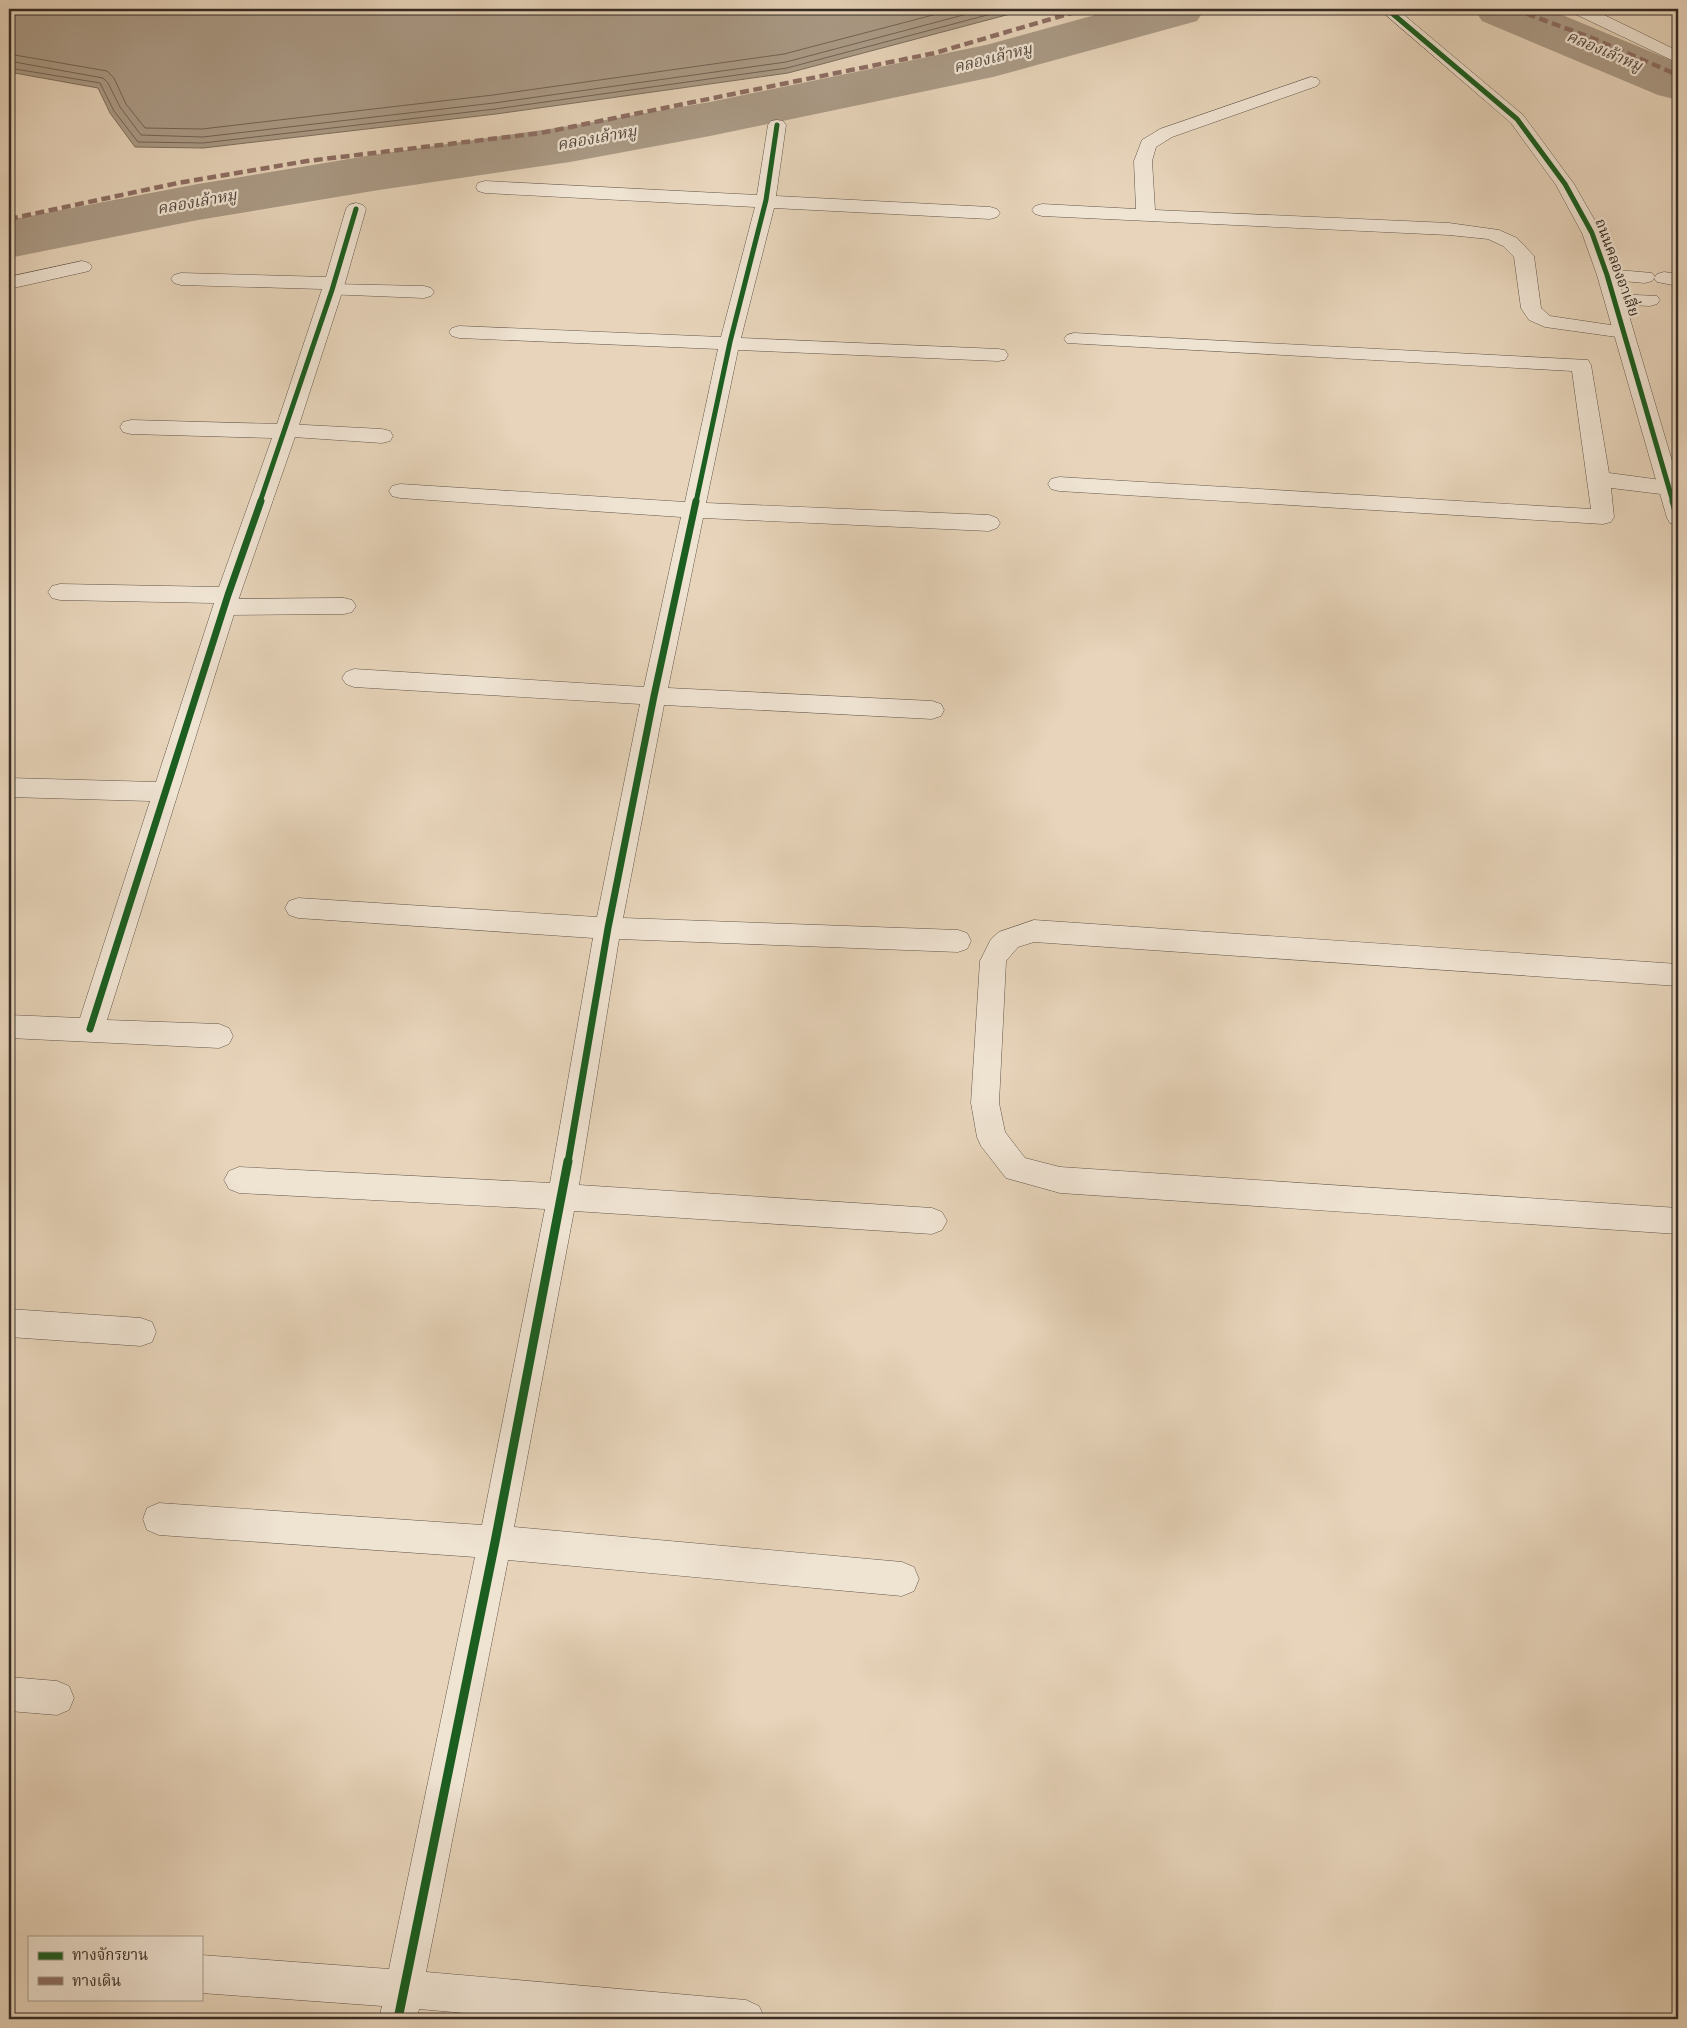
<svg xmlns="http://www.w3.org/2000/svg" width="1687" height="2028" viewBox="0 0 1687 2028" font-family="'Old Standard TT','Noto Serif Thai',serif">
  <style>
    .water { fill: #ab9b87; stroke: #7d6f5f }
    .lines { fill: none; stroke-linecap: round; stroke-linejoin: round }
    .shore { stroke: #716456; stroke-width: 1 }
    .river { fill: #ab9b87; fill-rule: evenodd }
    .service-casing { stroke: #63564a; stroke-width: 1 }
    .minor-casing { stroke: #63564a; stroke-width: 1 }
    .tertiary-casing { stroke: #63564a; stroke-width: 1 }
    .service { fill: #efe3d2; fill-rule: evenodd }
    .minor { fill: #efe3d2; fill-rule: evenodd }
    .tertiary { fill: #efe3d2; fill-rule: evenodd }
    .quiet { stroke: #8d6e63; stroke-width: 4.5; stroke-dasharray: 9 4.5; stroke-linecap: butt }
    .cycleway-far2-casing { stroke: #efe3d2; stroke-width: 8 }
    .cycleway-far1-casing { stroke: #efe3d2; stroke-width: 10 }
    .cycleway-casing { stroke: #efe3d2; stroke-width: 12 }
    .cycleway-far2 { stroke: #1b5e20; stroke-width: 5 }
    .cycleway-far1 { stroke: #1b5e20; stroke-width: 7 }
    .cycleway { stroke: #1b5e20; stroke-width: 9 }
    .labels { text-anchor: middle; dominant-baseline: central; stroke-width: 4.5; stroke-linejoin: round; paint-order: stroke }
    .far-street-label { font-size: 15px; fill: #372c24; stroke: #efe3d2 }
    .far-water-label { font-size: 16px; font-style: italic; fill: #54483d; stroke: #efe3d2 }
  </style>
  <rect width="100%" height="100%" fill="#e7d4ba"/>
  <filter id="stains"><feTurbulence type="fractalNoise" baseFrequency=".004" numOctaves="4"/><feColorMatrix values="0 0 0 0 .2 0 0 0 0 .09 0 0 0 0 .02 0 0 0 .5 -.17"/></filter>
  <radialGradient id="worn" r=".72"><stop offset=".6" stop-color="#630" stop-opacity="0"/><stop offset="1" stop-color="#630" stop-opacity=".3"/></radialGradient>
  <!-- water -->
  <polygon class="water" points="13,9 1029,9 788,73 496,114 203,148 135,147 110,113 98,88 9,72 9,18"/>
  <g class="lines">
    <!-- shore -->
    <g class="shore">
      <polyline points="9,54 107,71 114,78 126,104 145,128 202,129 493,95 784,54 956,9"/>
      <polyline points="9,61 103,78 108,83 120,107 141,135 203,137 494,103 786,62 986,9"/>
      <polyline points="9,68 100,83 114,111 138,142 203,143 495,109 787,68 1010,9"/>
    </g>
    <!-- river -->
    <g class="river">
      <polygon points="1117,9 1205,9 1197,21 993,77 710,136 570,162 379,190 198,220 9,258 9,220 198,184 379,154 570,126 710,102 986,45"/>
      <polygon points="1474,9 1548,9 1678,63 1678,100 1658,95 1482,21"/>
    </g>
    <!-- service casing -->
    <g class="service-casing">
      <g id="service">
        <polygon points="1571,9 1592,9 1678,51 1678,63 1573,13"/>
        <polygon points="1311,77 1317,78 1320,82 1317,86 1172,137 1156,147 1152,161 1155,210 1449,223 1499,230 1517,238 1534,256 1541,308 1550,316 1631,328 1634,332 1631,336 1624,338 1545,327 1529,320 1521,308 1514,257 1503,246 1488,239 1449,235 1042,216 1035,214 1032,210 1035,206 1042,204 1136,209 1134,161 1142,140 1160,129"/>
        <polygon points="1607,269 1652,273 1655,277 1657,274 1664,272 1678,274 1678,286 1657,282 1654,278 1652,281 1645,283 1600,279 1597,275 1600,271"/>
        <polygon points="332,284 424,286 431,288 434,292 431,296 424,298 325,294 322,290 325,286"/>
        <polygon points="1615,294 1657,296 1660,300 1657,304 1650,306 1608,304 1605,300 1608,296"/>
        <polygon points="1074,333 1588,360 1591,365 1609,473 1669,481 1677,483 1678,491 1669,495 1611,488 1614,517 1611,522 1603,524 1059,491 1051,489 1048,484 1051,479 1059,477 1591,509 1572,371 1067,343 1064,339 1067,335"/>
        <polygon points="286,424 382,429 390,431 393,436 390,441 382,443 278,436 275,431 278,426"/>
        <polygon points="344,598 352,600 356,606 352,612 344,614 225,615 217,613 213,607 217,601 225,599"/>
        <polygon points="1034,920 1678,964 1678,986 1034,942 1018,947 1006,961 999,1103 1005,1132 1025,1158 1060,1167 1678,1208 1678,1234 1060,1193 1006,1178 981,1146 977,1137 971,1103 980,961 991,939 999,932"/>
      </g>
    </g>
    <!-- minor casing -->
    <g class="minor-casing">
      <g id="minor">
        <polygon points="777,120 783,121 786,125 776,196 990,207 997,209 1000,213 997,217 990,219 774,208 741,338 998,349 1005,350 1008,355 1005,360 998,361 738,350 706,503 989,515 997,518 1000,523 997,528 989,531 703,518 668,688 932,701 941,704 944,710 941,716 932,719 664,705 623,918 958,930 967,933 971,941 967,949 958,952 619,939 579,1185 932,1208 942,1212 947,1221 942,1230 932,1234 574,1211 514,1527 902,1562 914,1567 919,1579 914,1591 902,1596 508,1560 426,1972 746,2000 759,2006 765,2019 533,2019 419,2009 417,2019 379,2019 382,2006 201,1993 201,1955 389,1969 475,1557 159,1535 147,1530 143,1519 147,1508 159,1503 482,1525 545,1209 239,1193 229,1189 224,1180 229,1171 239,1167 550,1183 593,938 298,918 289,915 285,908 289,901 298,898 597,917 640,704 354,687 346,684 342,678 346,672 354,669 644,687 681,517 400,498 392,496 389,491 392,486 400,484 685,502 718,349 459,338 452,336 449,332 452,328 459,326 721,337 755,207 485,193 478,191 476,187 478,183 485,181 757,195 768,125 771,121"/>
        <polygon points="356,203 363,205 366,209 345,283 297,431 240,595 107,1020 219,1024 229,1028 233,1036 229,1044 219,1048 9,1038 9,1015 80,1018 150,801 9,797 9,778 156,782 214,603 60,600 52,598 48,592 52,586 60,584 219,587 272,438 131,434 123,432 120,427 123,422 131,420 277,424 322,289 181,285 174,283 171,279 174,275 181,273 326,277 346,209 349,205"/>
        <polygon points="82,261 89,263 92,267 89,271 9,289 9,277"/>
        <polygon points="9,1309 141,1318 152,1322 156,1332 152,1342 141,1346 9,1337"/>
        <polygon points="9,1677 57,1681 69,1686 74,1698 69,1710 57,1715 9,1711"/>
      </g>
    </g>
    <!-- tertiary casing -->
    <g class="tertiary-casing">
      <polygon id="tertiary" points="1379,9 1397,9 1523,115 1574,184 1602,233 1617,275 1678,481 1678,525 1670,523 1667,518 1597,275 1582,233 1556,185 1511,123"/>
    </g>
    <!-- service -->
    <use href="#service" class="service"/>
    <!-- minor -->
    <use href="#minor" class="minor"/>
    <!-- tertiary -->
    <use href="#tertiary" class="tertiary"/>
    <!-- quiet -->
    <g class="quiet">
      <polyline points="1514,9 1592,38 1678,75"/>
      <polyline points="9,219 178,183 307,161 541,133 935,53 1085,9"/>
    </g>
    <!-- cycleway-far2 casing -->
    <g class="cycleway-far2-casing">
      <g id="cycleway-far2">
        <polyline points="1387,9 1517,119 1565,184 1592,233 1607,275 1673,502"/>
        <polyline points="260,502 332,290 356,209"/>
        <polyline points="696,502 730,342 766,200 777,125"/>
      </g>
    </g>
    <!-- cycleway-far1 casing -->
    <g class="cycleway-far1-casing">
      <g id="cycleway-far1">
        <polyline points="1673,501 1678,518"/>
        <polyline points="90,1029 228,595 261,501"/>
        <polyline points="568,1162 608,928 654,696 696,501"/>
      </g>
    </g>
    <!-- cycleway casing -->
    <g class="cycleway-casing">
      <polyline id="cycleway" points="398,2019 495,1542 568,1161"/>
    </g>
    <!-- cycleway-far2 -->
    <use href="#cycleway-far2" class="cycleway-far2"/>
    <!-- cycleway-far1 -->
    <use href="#cycleway-far1" class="cycleway-far1"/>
    <!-- cycleway -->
    <use href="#cycleway" class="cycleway"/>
  </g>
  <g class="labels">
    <!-- far-street labels -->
    <g class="far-street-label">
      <text transform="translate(1616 268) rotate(70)">ถนนคลองอาเสี่ย</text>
    </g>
    <!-- far-water labels -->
    <g class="far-water-label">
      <text transform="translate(1604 52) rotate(23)">คลองเล้าหมู</text>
      <text transform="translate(993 59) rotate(-14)">คลองเล้าหมู</text>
      <text transform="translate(597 139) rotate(-10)">คลองเล้าหมู</text>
      <text transform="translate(197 203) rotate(-10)">คลองเล้าหมู</text>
    </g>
  </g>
  <!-- margin -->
  <rect width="1687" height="2028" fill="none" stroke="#e7d4ba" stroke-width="30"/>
  <rect x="10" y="10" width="1667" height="2008" fill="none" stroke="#372c24" stroke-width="2.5"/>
  <rect x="15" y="15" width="1657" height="1998" fill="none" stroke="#372c24"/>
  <!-- legend -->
  <rect x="28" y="1936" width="175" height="65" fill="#efe3d2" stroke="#a59a8c"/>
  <rect x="38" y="1952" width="25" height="8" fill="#1b5e20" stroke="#a59a8c"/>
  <text x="72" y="1960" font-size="15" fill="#372c24">ทางจักรยาน</text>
  <rect x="38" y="1977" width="25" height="8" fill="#8d6e63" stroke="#a59a8c"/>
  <text x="72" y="1986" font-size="15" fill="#372c24">ทางเดิน</text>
  <rect width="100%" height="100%" filter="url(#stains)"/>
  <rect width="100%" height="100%" fill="url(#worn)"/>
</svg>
